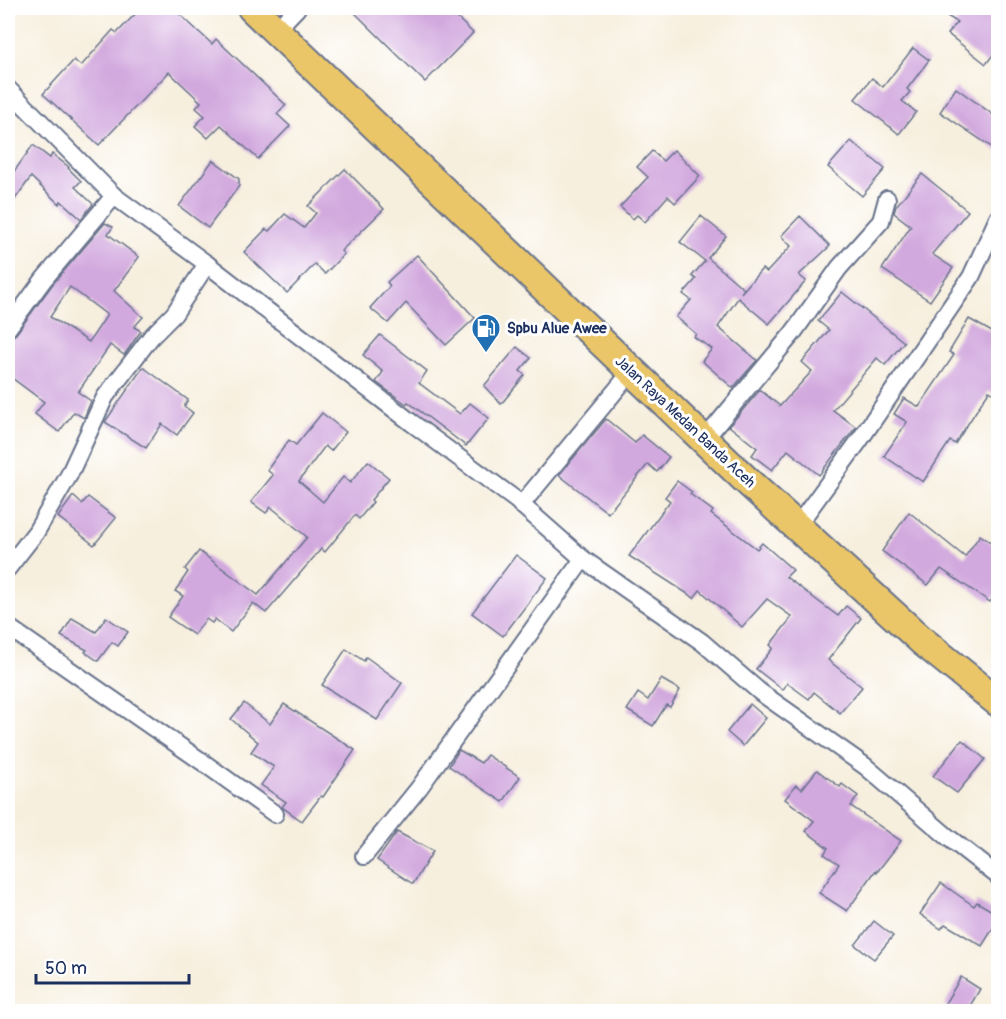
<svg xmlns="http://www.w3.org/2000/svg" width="1006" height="1019" viewBox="0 0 1006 1019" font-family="Pangolin,sans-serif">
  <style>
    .building { fill: #d2a9de; fill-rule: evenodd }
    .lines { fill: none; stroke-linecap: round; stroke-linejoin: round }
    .minor-casing { stroke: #68728b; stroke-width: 20 }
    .trunk-casing { stroke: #68728b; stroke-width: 32 }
    .minor { stroke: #fff; stroke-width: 16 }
    .trunk { stroke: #ebc669; stroke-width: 28 }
    .labels { text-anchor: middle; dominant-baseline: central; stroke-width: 6; stroke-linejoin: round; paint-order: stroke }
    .poi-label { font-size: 15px; font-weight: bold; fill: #1b2f5e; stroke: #fff; text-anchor: start }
    .street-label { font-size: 15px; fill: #1b2f5e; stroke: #fff }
  </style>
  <rect width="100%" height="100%" fill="#fff"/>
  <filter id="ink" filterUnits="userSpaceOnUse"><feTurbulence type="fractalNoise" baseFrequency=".0167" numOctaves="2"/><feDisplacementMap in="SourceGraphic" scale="12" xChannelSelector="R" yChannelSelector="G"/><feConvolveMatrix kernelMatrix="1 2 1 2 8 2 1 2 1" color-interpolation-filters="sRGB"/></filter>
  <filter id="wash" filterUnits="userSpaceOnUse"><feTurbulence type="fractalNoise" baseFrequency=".008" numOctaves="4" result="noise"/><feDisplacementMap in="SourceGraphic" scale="24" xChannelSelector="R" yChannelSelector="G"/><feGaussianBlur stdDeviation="1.35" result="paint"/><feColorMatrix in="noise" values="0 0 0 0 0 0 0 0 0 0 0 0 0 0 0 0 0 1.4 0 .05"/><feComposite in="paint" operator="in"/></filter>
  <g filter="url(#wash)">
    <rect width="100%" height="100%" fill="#f7efde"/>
    <g id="blocks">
      <!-- building -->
      <g class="building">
        <polygon points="141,8 173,8 212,44 216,39 286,105 277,114 290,126 258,159 221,125 208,138 195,126 205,116 196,108 201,102 169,72 99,145 43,94 74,60 81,66 113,30 117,33"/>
        <polygon points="350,8 447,8 473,33 425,82"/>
        <polygon points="934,8 999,8 999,47 986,64 948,34 957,22"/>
        <polygon points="913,48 929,60 907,89 910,92 902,101 916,112 899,134 855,99 872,78 883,87"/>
        <polygon points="956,88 999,119 999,152 940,112"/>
        <polygon points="851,141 885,169 862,196 828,167"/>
        <polygon points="33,145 50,158 52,154 69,167 68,168 81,181 75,187 93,204 81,219 61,201 59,204 31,177 8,209 8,180"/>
        <polygon points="674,150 700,176 675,203 668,196 645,222 637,215 633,219 620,207 648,177 637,167 652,151 663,161"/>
        <polygon points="213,160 239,179 239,186 208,228 179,206"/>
        <polygon points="345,169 384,209 341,251 344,254 325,274 315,264 287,293 244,252 266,229 269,231 285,214 304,228 316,213 308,206"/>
        <polygon points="922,174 968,211 932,254 953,268 930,301 882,269 911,226 894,213 896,206"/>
        <polygon points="701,216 726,236 708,258 744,289 741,293 762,269 767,272 791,246 781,236 800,216 830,246 799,275 806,281 769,324 738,298 718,327 757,360 733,388 702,361 712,349 694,337 696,334 676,317 691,300 683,294 696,279 692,276 705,261 680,242"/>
        <path d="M105,223L113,227L108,234L139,257L114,291L143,317L134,327L141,331L124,355L110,345L78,392L91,401L84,418L74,412L59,432L35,414L44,402L8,375V339L16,334L52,285ZM70,287L107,315L89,342L50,317Z"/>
        <polygon points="417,255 475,318 446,345 406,303 388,323 370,308 390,286 387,282"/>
        <polygon points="842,292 904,342 885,365 877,358 833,410 856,427 819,475 788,450 772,470 752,455 757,448 729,426 760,390 780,406 812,371 802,362 829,330 818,321"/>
        <polygon points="969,319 999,336 999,396 989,391 955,444 950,441 923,482 884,456 907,422 894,414 904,398 919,407 954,355 949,352"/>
        <polygon points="380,335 427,371 419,383 460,414 470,403 489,418 466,446 408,402 406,404 376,382 383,372 363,355"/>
        <polygon points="517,347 531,358 520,371 525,375 501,404 484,386"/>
        <polygon points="143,367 188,400 184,406 193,413 177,435 162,424 146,448 105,422"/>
        <polygon points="322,413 346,432 331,451 325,446 299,481 323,502 343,477 350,483 368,461 389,478 371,500 373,502 359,519 355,515 325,552 321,549 266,613 253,603 231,632 215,619 212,623 206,619 194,635 168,617 183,596 175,591 188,572 185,569 199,551 258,595 307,537 271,507 266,513 251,502 273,475 267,470 289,440 296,445"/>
        <polygon points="606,419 635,443 642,435 669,457 657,472 648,464 608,513 559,475"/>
        <polygon points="677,481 692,492 690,494 713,511 711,514 757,549 762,543 793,570 786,577 838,616 846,606 861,618 828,660 862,687 840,713 814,692 809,699 787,683 783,690 756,669 773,648 770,645 792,617 767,599 742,627 700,590 694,598 629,556 670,501 665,497"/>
        <polygon points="73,496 82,504 88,497 116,518 94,545 58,517"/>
        <polygon points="909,512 965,557 980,535 999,548 999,590 990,602 941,569 928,585 882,551"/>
        <polygon points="516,555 547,578 503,636 472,613"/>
        <polygon points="106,617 128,632 118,646 112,642 98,661 85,652 87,650 61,636 72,618 96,632"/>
        <polygon points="346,649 364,661 366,657 402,683 377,720 322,685"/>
        <polygon points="661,679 680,690 670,707 666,705 653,726 627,710 638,693 648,700"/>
        <polygon points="244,703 270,724 284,704 355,750 323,797 321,796 302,821 282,807 286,802 261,785 274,767 251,752 258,742 231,719"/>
        <polygon points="750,704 766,718 743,746 727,732"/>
        <polygon points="962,740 985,759 957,793 933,776"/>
        <polygon points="459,750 481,763 487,755 520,777 503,802 449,766"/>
        <polygon points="817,770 840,787 842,784 858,796 851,806 901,841 877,872 876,870 847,911 819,893 839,864 824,854 828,848 806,831 814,821 785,799 796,785 802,789"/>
        <polygon points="397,832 433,851 413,884 377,860"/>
        <polygon points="941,883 974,906 977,902 999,915 999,919 982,946 945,924 941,929 920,914"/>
        <polygon points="874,921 893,936 874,959 855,945"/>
        <polygon points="961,977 980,989 967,1011 956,1011 944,1005"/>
      </g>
    </g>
  </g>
  <g filter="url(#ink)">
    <use href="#blocks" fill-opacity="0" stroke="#68728b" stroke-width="1.5"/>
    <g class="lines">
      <!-- minor casing -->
      <g class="minor-casing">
        <g id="minor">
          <polyline points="276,30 297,8"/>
          <polyline points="8,89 114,196 207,264 174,314 151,337 105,397 69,475 36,532 8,568"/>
          <polyline points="207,264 412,423 516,500 583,559 702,642 760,692 865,766 949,838 998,876"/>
          <polyline points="8,328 44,279 114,196"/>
          <polyline points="704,440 793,333 839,268 881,221 887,199"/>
          <polyline points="521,505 631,372"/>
          <polyline points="797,526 859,441 971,277 998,218"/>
          <polyline points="8,627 204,763 275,814"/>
          <polyline points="364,856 419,788 583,559"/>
        </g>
      </g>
      <!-- trunk casing -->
      <g class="trunk-casing">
        <polyline id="trunk" points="252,8 746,480 921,640 998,702"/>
      </g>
      <!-- minor -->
      <use href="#minor" class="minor"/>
      <!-- trunk -->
      <use href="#trunk" class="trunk"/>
    </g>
  </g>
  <!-- icons -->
  <defs>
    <g id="fuel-pin" transform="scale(1.5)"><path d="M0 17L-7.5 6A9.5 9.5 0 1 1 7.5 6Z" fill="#1f6fb2" stroke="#fff"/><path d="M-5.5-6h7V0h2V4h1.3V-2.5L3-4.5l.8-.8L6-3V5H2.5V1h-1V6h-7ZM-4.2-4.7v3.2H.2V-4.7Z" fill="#fff"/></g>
  </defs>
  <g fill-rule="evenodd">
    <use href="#fuel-pin" x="486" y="328"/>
  </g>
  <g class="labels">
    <!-- poi labels -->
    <g class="poi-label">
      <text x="507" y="328">Spbu Alue Awee</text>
    </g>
    <!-- street labels -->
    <g class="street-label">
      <text transform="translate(685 422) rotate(43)">Jalan Raya Medan Banda Aceh</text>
    </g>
  </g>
  <!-- margin -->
  <rect width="1006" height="1019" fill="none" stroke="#fff" stroke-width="30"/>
  <!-- scale -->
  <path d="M36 974v9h153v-9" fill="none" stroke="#1b2f5e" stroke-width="3"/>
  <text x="45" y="974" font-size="18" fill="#1b2f5e" stroke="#ffffff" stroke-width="4.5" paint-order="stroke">50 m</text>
</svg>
